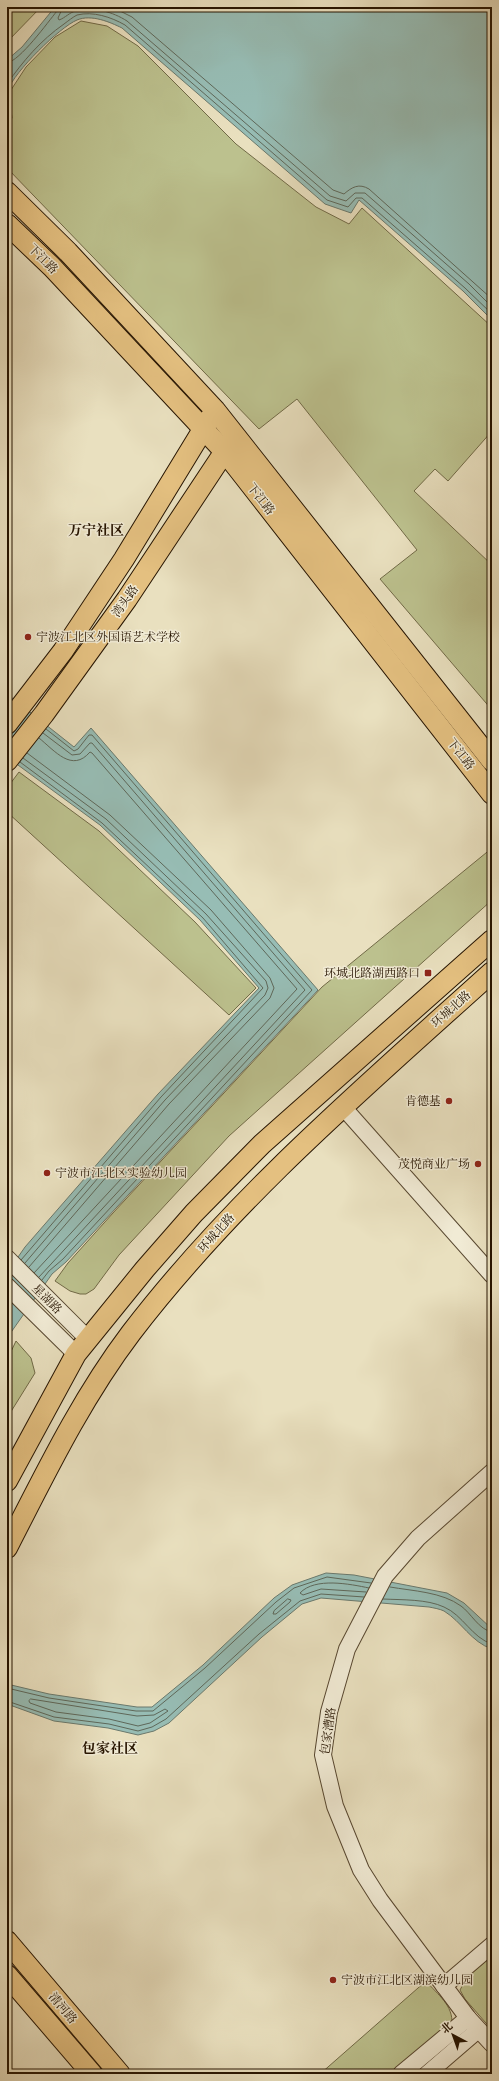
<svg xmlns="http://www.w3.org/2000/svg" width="499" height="2081" viewBox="0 0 499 2081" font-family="Alegreya,'Noto Serif SC',serif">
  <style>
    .green { fill: #bcc18e; stroke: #716a47 }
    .water { fill: #97bdb5; stroke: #6a796d }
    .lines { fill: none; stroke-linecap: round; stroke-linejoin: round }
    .shore { stroke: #5e685a; stroke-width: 1 }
    .minor-casing { stroke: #574730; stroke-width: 18 }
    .major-casing { stroke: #261400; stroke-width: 22 }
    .minor { stroke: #f1ebd5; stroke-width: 16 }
    .major { stroke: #e4c080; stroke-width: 20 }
    .poi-dot { fill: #8f2418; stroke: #f1ebd5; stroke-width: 1.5 }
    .labels { text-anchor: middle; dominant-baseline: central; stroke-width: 3; stroke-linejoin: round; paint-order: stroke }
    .street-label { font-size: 12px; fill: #261400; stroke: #f1ebd5 }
    .poi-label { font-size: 12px; fill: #261400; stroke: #f1ebd5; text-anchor: start }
    .quarter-label { font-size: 14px; font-weight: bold; fill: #261400; stroke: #f1ebd5 }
  </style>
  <rect width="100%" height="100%" fill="#e9e0bf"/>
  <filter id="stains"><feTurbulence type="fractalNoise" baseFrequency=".005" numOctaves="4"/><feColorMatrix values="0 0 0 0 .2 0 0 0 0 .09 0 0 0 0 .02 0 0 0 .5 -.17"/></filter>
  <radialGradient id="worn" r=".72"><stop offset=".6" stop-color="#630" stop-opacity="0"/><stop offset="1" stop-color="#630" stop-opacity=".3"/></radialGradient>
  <!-- green -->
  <g class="green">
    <polygon points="7,7 41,7 7,42"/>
    <polygon points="81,21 107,26 138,46 236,144 316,207 349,224 362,208 492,327 492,431 448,481 435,469 414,491 492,565 492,710 380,579 417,550 297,399 259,429 7,168 7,125 12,118 9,93 26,67 55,37"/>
    <polygon points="19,772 99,831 195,922 256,988 229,1015 7,812 7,788"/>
    <polygon points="492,848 492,900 229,1136 119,1255 94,1289 86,1294 80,1294 70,1291 55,1281 68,1263 113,1213 322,987"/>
    <polygon points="16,1341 31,1358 35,1373 7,1418 7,1360"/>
    <polygon points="492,1956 492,2030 465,1999 460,1990 467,1977"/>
    <path d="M426,1981C438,1995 453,2005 452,2024L394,2074H320Z"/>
  </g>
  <!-- water -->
  <g class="water">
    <path d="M55,7H492V320L463,291L359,200L351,213L325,204L122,28C110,22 91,14 77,20C60,27 14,72 8,90C6,97 9,107 9,114L7,117V60L22,47Z"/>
    <polygon points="7,694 74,747 91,728 318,990 66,1262 52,1274 7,1338 7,1273 25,1247 158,1094 259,988 200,920 100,825 7,757"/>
    <path d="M326,1573L354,1575L447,1593L464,1603L492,1629V1649C471,1642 462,1622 444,1611C440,1609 434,1608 429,1607L321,1598L302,1604L262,1637L169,1723L154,1731L138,1735L108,1728L54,1721L7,1704V1684L49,1694L137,1707H152L203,1665L274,1598L292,1585Z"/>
  </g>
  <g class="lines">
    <!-- shore -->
    <g class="shore">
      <path d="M63,7L58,18L59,20C65,18 70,12 76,11C93,6 113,12 127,21L330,196L346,201L355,193H365L469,284L492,307"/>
      <path d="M112,7L132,17L333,190L344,194C352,187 359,183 369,189L492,299"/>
      <path d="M7,63C20,61 48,22 57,11L58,7"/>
      <path d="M7,84C23,61 41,40 64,24C68,21 73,17 77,15C93,11 111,17 125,25L327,200L348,207L356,198H362L465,288L492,314"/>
      <polyline points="27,753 110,815 211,910 270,978 274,988 270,998 169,1104 29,1267"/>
      <polyline points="23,758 106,819 206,914 266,981 268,988 265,995 165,1100 25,1263"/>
      <polyline points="20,762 102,823 203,918 263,988 161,1097 21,1260"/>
      <path d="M34,1273L297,989L92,753L90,752C72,773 55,751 39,738"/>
      <polyline points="39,1277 305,990 92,743 90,743 80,754 72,755 43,733"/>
      <polyline points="42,1280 49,1271 63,1259 312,990 92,735 89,735 78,749 74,751 46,729"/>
      <path d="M390,1587C413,1591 442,1592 461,1606C471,1613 479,1630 492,1632"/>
      <path d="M366,1592L321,1589L303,1595L300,1593C315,1577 350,1584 369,1588"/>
      <polygon points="288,1599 291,1600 290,1602 276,1614 273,1614 274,1611"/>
      <path d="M383,1599C402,1600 427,1599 444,1607C463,1615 472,1638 492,1644"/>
      <polyline points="7,1688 49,1698 136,1711 153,1711 205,1668 276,1602 294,1588 327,1577 371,1583"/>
      <polygon points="31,1699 137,1716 154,1715 165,1709 168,1711 150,1723 138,1726 109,1719 56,1712 30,1703 29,1701"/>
      <polyline points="7,1701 54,1717 109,1724 138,1731 152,1727 166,1719 259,1634 300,1601 321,1594 364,1597"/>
    </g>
    <!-- minor casing -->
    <g class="minor-casing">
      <g id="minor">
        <polyline points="343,1107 492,1275"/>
        <polyline points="7,1258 88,1339"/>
        <polyline points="7,1286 76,1354"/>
        <polyline points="492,1472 418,1538 385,1576 347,1649 329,1712 323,1755 335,1806 361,1870 380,1900 468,2018 492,2044"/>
        <polyline points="444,1986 492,1945"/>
        <polyline points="401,2074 468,2018"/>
        <polyline points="427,2074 478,2030"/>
      </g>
    </g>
    <!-- major casing -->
    <g class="major-casing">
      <g id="major">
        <polyline points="7,192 68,252 215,410 492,761"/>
        <polyline points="7,224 52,267 225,452 492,794"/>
        <polyline points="7,724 63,651 124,559 210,418"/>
        <polyline points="7,761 44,714 127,599 231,442"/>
        <polyline points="7,1481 76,1354 145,1269 194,1213 262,1144 492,940"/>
        <path d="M7,1548C45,1474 81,1399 131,1333C235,1197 366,1086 492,972"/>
        <polyline points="7,1941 120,2074"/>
        <polyline points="7,1975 92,2074"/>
      </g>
    </g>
    <!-- minor -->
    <use href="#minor" class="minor"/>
    <!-- major -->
    <use href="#major" class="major"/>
  </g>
  <!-- markers -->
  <g class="poi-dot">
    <circle cx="28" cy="637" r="4"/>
    <rect x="424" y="969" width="8" height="8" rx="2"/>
    <circle cx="449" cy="1101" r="4"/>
    <circle cx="478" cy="1164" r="4"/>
    <circle cx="47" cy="1173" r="4"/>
    <circle cx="333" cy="1980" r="4"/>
  </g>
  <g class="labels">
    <!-- street labels -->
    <g class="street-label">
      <text transform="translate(43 259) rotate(45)">下江路</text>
      <text transform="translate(261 499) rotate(52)">下江路</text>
      <text transform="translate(125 601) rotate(-55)">湾头路</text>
      <text transform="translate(461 754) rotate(52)">下江路</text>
      <text transform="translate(451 1009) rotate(-42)">环城北路</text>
      <text transform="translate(216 1233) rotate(-48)">环城北路</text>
      <text transform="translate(47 1299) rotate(45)">星湖路</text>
      <text transform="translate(328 1731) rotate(-82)">包家漕路</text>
      <text transform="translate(63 2008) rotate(50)">清河路</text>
    </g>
    <!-- poi labels -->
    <g class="poi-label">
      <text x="36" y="637">宁波江北区外国语艺术学校</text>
      <text x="420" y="973" text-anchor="end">环城北路湖西路口</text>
      <text x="441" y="1101" text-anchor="end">肯德基</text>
      <text x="470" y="1164" text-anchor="end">茂悦商业广场</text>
      <text x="55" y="1173">宁波市江北区实验幼儿园</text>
      <text x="341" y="1980">宁波市江北区湖滨幼儿园</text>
    </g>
    <!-- quarter labels -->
    <g class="quarter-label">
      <text x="96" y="530">万宁社区</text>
      <text x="110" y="1748">包家社区</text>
    </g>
  </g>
  <!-- margin -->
  <rect width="499" height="2081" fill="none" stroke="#e9e0bf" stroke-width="24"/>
  <rect x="8" y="8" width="483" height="2065" fill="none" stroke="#261400" stroke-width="2"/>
  <rect x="12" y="12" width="475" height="2057" fill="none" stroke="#261400"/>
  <!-- north arrow -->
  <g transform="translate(453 2035) rotate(319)" stroke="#f1ebd5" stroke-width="3" paint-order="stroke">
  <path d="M0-3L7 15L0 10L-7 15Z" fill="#261400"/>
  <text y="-6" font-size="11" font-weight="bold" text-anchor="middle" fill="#261400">北</text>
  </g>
  <rect width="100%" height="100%" filter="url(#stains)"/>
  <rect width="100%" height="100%" fill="url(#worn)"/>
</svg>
